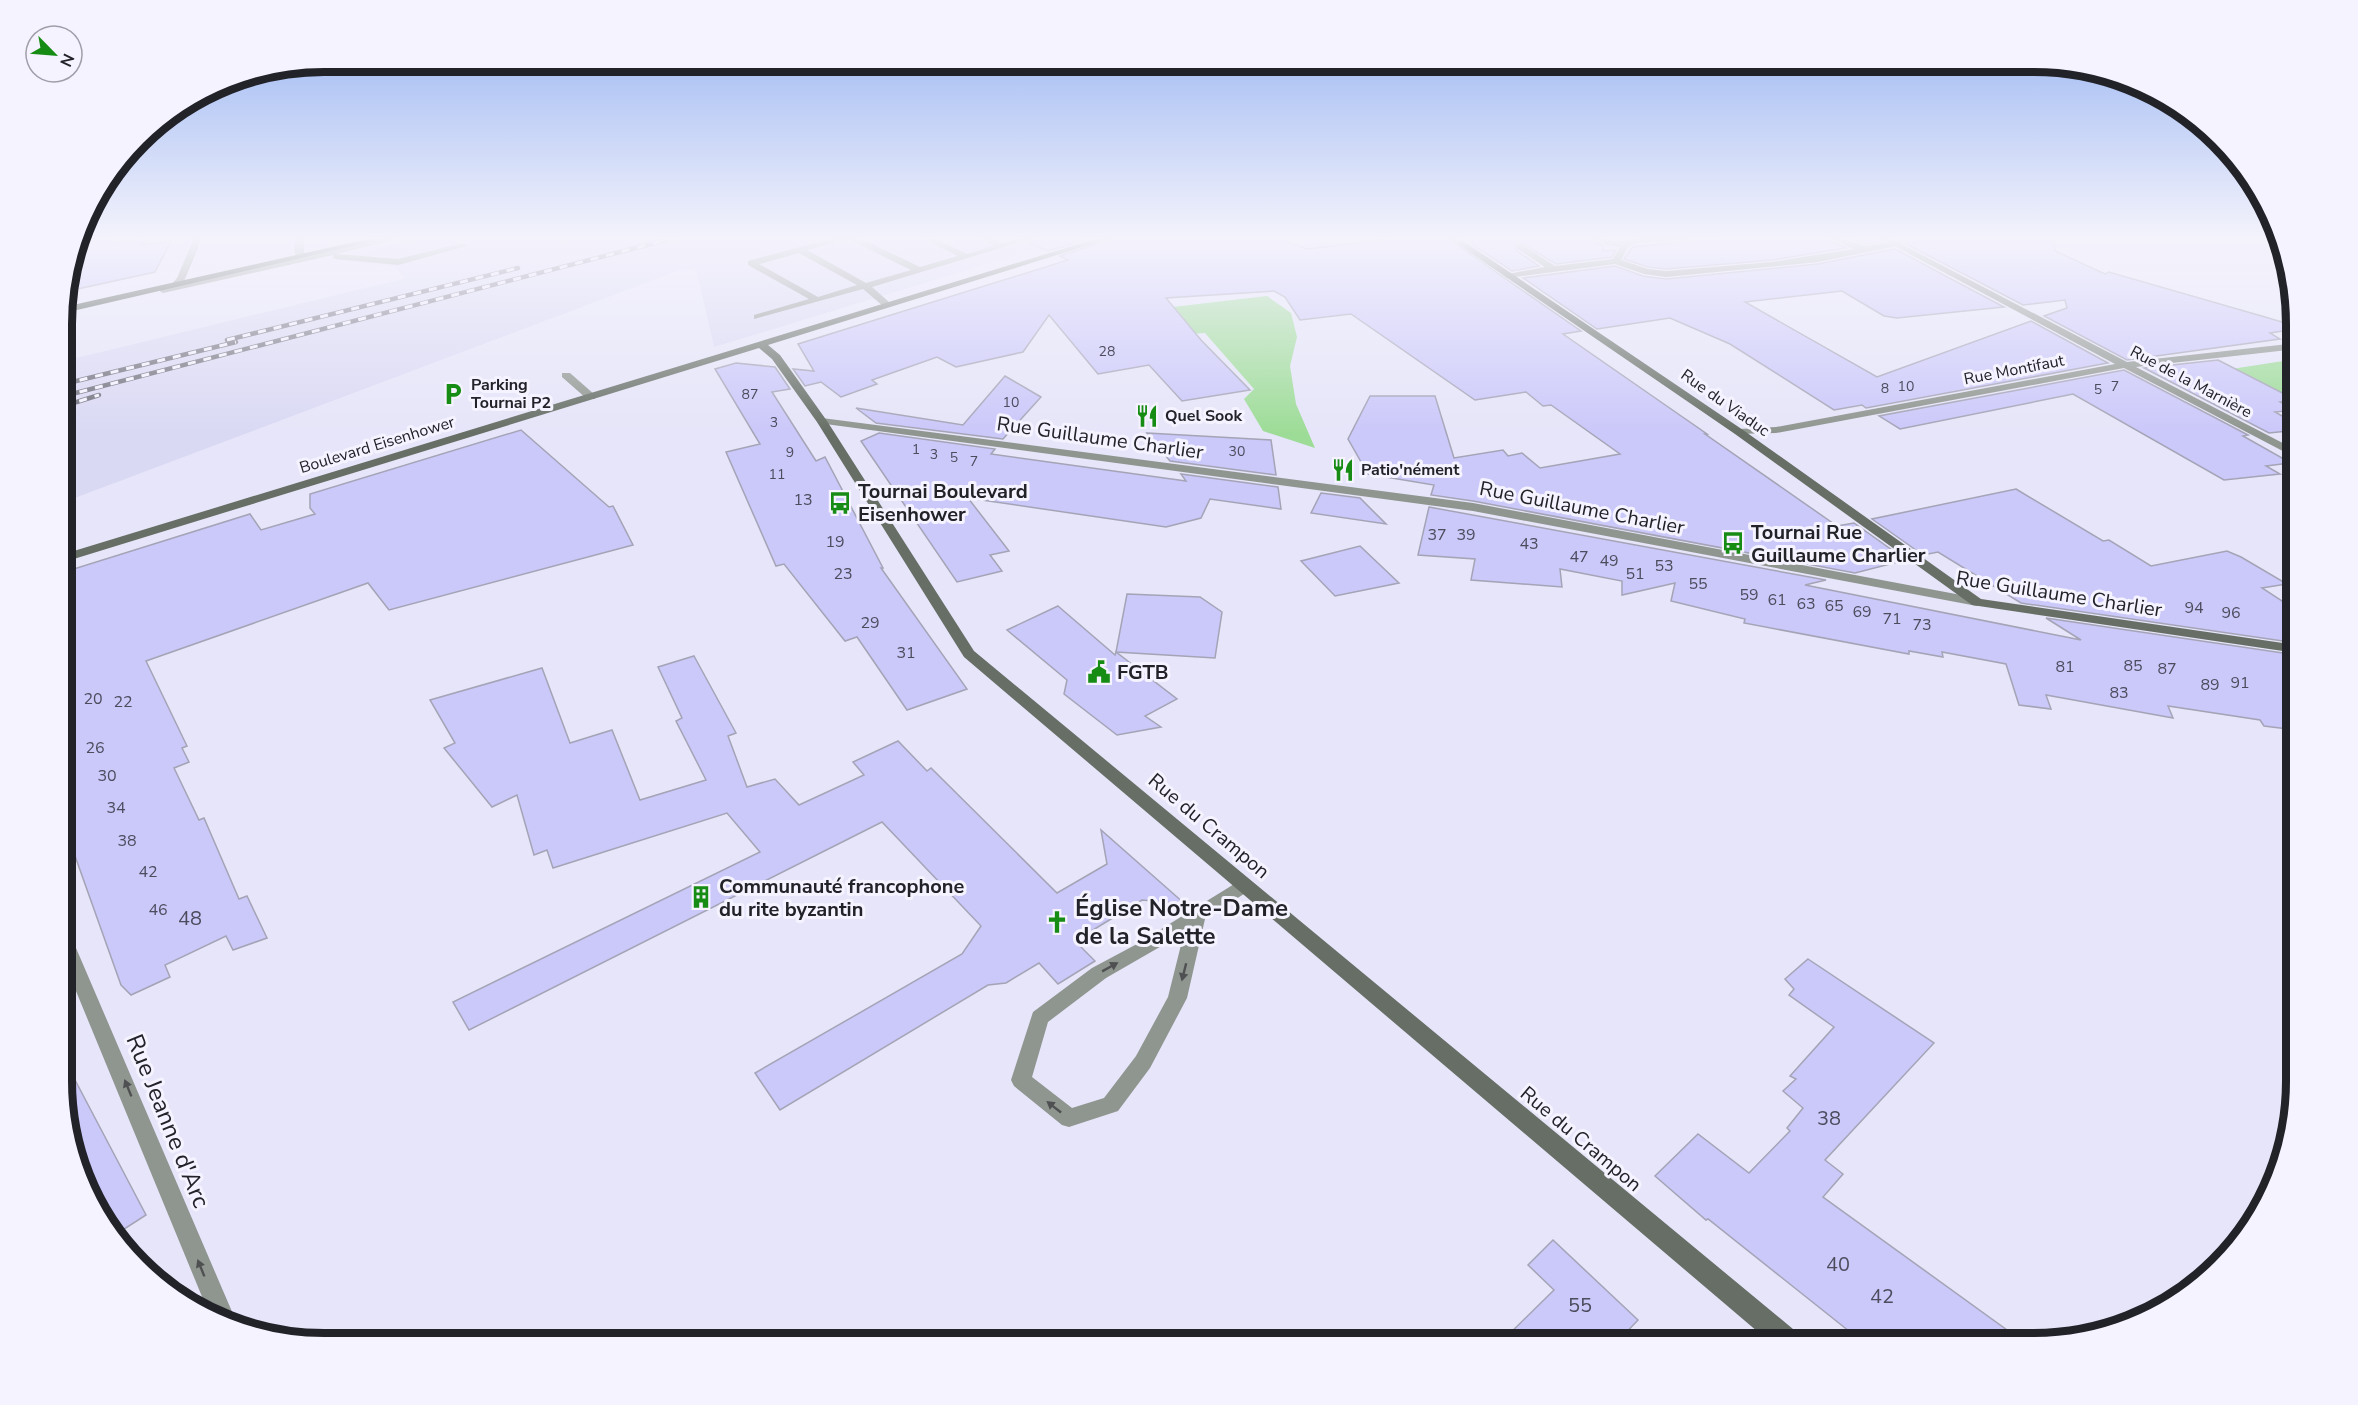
<svg xmlns="http://www.w3.org/2000/svg" width="2358" height="1405" viewBox="0 0 2358 1405" font-family="'Nunito Sans',sans-serif">
  <style>
    .built { fill: #dad9f4 }
    .green { fill: #9ddc97 }
    .building { fill: #cbc8fa; stroke: #a4a4b6; stroke-width: 1.5 }
    .lines { fill: none; stroke-linecap: round; stroke-linejoin: round }
    .lane { fill: #8f958f; fill-rule: evenodd }
    .street { fill: #8f958f; fill-rule: evenodd }
    .secondary { fill: #666e65; fill-rule: evenodd }
    .primary { fill: #495348; fill-rule: evenodd }
    .rail-casing { stroke: #70707c; stroke-width: 4.5 }
    .rail { stroke: #f4f3ff; stroke-width: 3; stroke-dasharray: 8; stroke-linecap: butt }
    .oneway { fill: #4e5052 }
    .labels { text-anchor: middle; dominant-baseline: central; stroke-width: 6; stroke-linejoin: round; paint-order: stroke }
    .far-number-label { font-size: 14px; fill: #4c4c5d }
    .far-street-label { font-size: 16px; fill: #222229; stroke: #f4f3ff }
    .far-poi-label { font-size: 16px; font-weight: bold; fill: #222229; stroke: #f4f3ff; text-anchor: start }
    .number-label { font-size: 16px; fill: #4c4c5d }
    .street-label { font-size: 20px; fill: #222229; stroke: #f4f3ff }
    .poi-label { font-size: 20px; font-weight: bold; fill: #222229; stroke: #f4f3ff; text-anchor: start }
    .near-number-label { font-size: 20px; fill: #4c4c5d }
    .near-poi-label { font-size: 24px; font-weight: bold; fill: #222229; stroke: #f4f3ff; text-anchor: start }
    .near-street-label { font-size: 24px; fill: #222229; stroke: #f4f3ff }
    .rim { fill: none; stroke: #222229; stroke-width: 8 }
  </style>
  <rect width="100%" height="100%" fill="#e6e5f9"/>
  <!-- built -->
  <polygon class="built" points="431,236 557,236 566,242 590,236 1079,236 714,347 696,268 677,271 64,502 64,361 406,278 394,267 325,259"/>
  <!-- green -->
  <g class="green">
    <polygon points="1267,296 1291,313 1297,337 1290,366 1296,404 1315,448 1263,431 1244,399 1254,389 1205,333 1175,335 1164,308"/>
    <polygon points="2296,359 2296,411 2279,402 2287,401 2193,375"/>
  </g>
  <!-- building -->
  <g class="building">
    <polygon points="1042,236 1097,236 1048,251 1027,242"/>
    <polygon points="1120,236 1273,236 1307,249 1409,236 1444,236 1581,331 1563,334 1707,434 1705,434 1837,526 1854,523 1906,560 1855,573 1473,501 1431,495 1434,485 1368,474 1348,439 1370,396 1435,396 1454,458 1503,450 1508,456 1522,453 1540,468 1620,454 1551,405 1543,406 1526,392 1475,400 1351,314 1300,320 1285,297 1274,291 1166,298 1201,340 1250,390 1182,401 1149,365 1098,374 1049,315 1023,352 956,367 937,357 872,380 877,384 841,397 821,382 805,386 793,369 814,371 798,344 1068,260 1060,256"/>
    <polygon points="1460,236 1587,236 1603,246 1603,251 1616,250 1612,257 1556,264 1520,242 1516,244 1517,251 1539,266 1512,271"/>
    <polygon points="1741,236 1821,236 1846,248 1772,260 1666,269 1648,267 1624,259 1633,247"/>
    <polygon points="1842,236 1874,236 1882,242 1864,244"/>
    <polygon points="1891,236 2054,236 2055,251 2105,274 2109,272 2265,317 2296,326 2296,329 2270,333 2280,339 2127,360 2044,316 2067,308 2065,300 2023,305"/>
    <polygon points="122,237 118,243 148,238 141,245 171,241 155,272 64,292 78,242"/>
    <polygon points="1895,249 2004,307 1897,318 1884,316 1842,291 1745,302 1877,377 2031,321 2108,363 1866,408 1862,405 1834,410 1730,344 1670,318 1597,329 1523,278 1615,266 1643,276 1666,279 1818,264"/>
    <polygon points="2218,360 2296,400 2280,402 2295,410 2275,412 2296,424 2296,430 2269,433 2144,368"/>
    <polygon points="736,363 775,367 790,389 772,392 816,461 825,457 883,568 881,568 967,689 907,710 857,637 845,641 784,564 776,566 726,452 760,444 715,369"/>
    <polygon points="2124,370 2248,435 2243,436 2291,463 2266,466 2280,474 2224,480 2073,394 1900,429 1879,416"/>
    <polygon points="1005,376 1041,397 1003,439 876,423 856,408 963,425"/>
    <polygon points="521,430 609,507 613,506 633,545 389,610 368,583 146,661 187,746 182,748 189,762 174,768 199,820 204,818 239,899 247,896 267,938 233,950 226,936 165,965 170,977 131,995 121,985 64,825 64,572 250,514 261,530 315,514 310,508 310,494"/>
    <polygon points="879,433 995,449 991,454 1186,481 1181,474 1278,487 1281,509 1210,499 1201,518 1166,527 968,498 1009,551 990,555 1002,571 957,582 861,441"/>
    <polygon points="1147,433 1271,440 1276,475 1170,461"/>
    <polygon points="2016,489 2103,541 2109,540 2151,566 2227,551 2241,557 2287,584 2262,588 2296,610 2296,643 2021,603 1938,552 1923,555 1872,519"/>
    <polygon points="1321,493 1360,498 1386,524 1311,513"/>
    <polygon points="1429,507 1826,580 1805,585 2081,640 2046,618 2296,655 2296,730 2264,726 2260,720 2168,706 2173,718 2046,695 2051,709 2019,705 2006,664 1942,652 1943,657 1909,651 1909,654 1744,623 1745,619 1671,601 1675,583 1622,595 1622,581 1560,569 1562,587 1471,580 1475,559 1418,555"/>
    <polygon points="1360,546 1399,583 1335,596 1301,561"/>
    <polygon points="1127,594 1200,597 1222,612 1215,658 1116,652"/>
    <polygon points="1058,606 1115,655 1116,652 1177,699 1145,716 1161,727 1117,735 1064,694 1067,680 1007,630"/>
    <polygon points="694,656 736,733 728,736 747,787 775,779 799,805 864,775 853,762 898,741 927,771 931,768 1057,893 1107,864 1101,830 1185,904 1142,900 1075,941 1095,961 1058,984 1039,963 1006,983 988,985 780,1110 755,1073 962,954 981,926 882,822 469,1030 453,1002 760,852 727,813 553,868 547,850 534,855 517,795 492,807 444,748 455,743 430,700 542,668 570,743 612,730 640,800 706,780 676,721 682,718 658,667"/>
    <polygon points="1808,959 1934,1043 1825,1160 1843,1174 1823,1197 2025,1343 1864,1343 1708,1219 1706,1220 1655,1176 1698,1134 1749,1173 1790,1131 1787,1128 1803,1108 1783,1091 1796,1079 1790,1076 1834,1027 1789,995 1794,989 1785,979"/>
    <polygon points="64,1059 146,1215 115,1235 106,1226 64,1115"/>
    <polygon points="1553,1240 1638,1320 1616,1343 1500,1343 1554,1290 1528,1265"/>
  </g>
  <g class="lines">
    <!-- lane -->
    <g class="lane">
      <polygon points="393,236 408,236 337,254 398,259 463,243 467,246 398,265 336,259 333,258 333,255 163,293 158,290"/>
      <path d="M841,236H855L920,267L958,256L918,236H929L967,254L994,246L975,236H986L1002,243L1027,236H1040L872,287L889,302V306H883L863,289L754,319V315L809,299L748,265V261ZM848,239L911,270L866,283L807,250ZM799,253L857,285L818,297L759,264Z"/>
      <path d="M1589,236C1607,236 1615,245 1634,238L1723,236L1719,238L1636,243L1628,247L1621,260L1648,269L1666,271L1772,262L1854,249L1823,236H1835L1864,246L1898,242L1902,245L1818,262L1666,277L1644,274L1615,264L1507,278L1503,275L1545,267L1518,249V245L1521,244L1555,266L1613,259L1620,247L1606,245Z"/>
      <polygon points="562,373 570,373 595,395 595,399 587,399 562,377"/>
      <path d="M1244,878L1250,880L1253,885L1250,890L1205,919L1187,998L1150,1068L1118,1111L1069,1127L1062,1125L1014,1086L1011,1080L1033,1012L1092,968L1137,944ZM1184,933L1168,997L1136,1056L1104,1098L1072,1108L1032,1077L1048,1022L1106,978Z"/>
    </g>
    <!-- street -->
    <g class="street">
      <polygon points="195,236 203,236 185,279 179,287 173,287 171,285 177,278"/>
      <polygon points="296,236 304,236 304,259 298,259 294,251"/>
      <polygon points="1876,236 1886,236 2127,362 2296,343 2296,349 2136,367 2296,450 2296,458 2124,368 1776,433 1735,434 1735,430 1739,429 1776,427 2115,364"/>
      <polygon points="822,418 1473,503 1977,598 1984,602 1977,606 1473,511 818,423 817,421"/>
      <polygon points="64,934 71,936 73,941 233,1314 237,1322 235,1326 210,1316 64,962"/>
    </g>
    <!-- secondary -->
    <g class="secondary">
      <polygon points="1105,236 1118,236 768,345 780,355 827,421 974,651 1799,1334 1802,1343 1771,1343 964,657 817,422 772,359 759,348 64,562 64,554"/>
      <polygon points="1446,236 1456,236 1743,430 1981,599 2296,645 2296,653 1972,605 1735,434"/>
    </g>
    <!-- primary -->
    <polygon class="primary" points="381,236 396,236 64,313 64,307"/>
    <!-- rail casing -->
    <g class="rail-casing">
      <g id="rail">
        <polyline points="227,340 518,268"/>
        <polyline points="64,384 236,342"/>
        <polyline points="64,396 682,236"/>
        <polyline points="64,406 99,395"/>
      </g>
    </g>
    <!-- rail -->
    <use href="#rail" class="rail"/>
  </g>
  <!-- one-way arrows -->
  <defs><path id="oneway-solid" d="M-6-.8H1V-3.2L6.5 0L1 3.2V.8H-6Z" transform="scale(1.5)"/></defs>
  <g class="oneway">
    <use href="#oneway-solid" transform="translate(1110 967) rotate(-29)"/>
    <use href="#oneway-solid" transform="translate(1184 972) rotate(104)"/>
    <use href="#oneway-solid" transform="translate(128 1088) rotate(-112)"/>
    <use href="#oneway-solid" transform="translate(1054 1107) rotate(-142)"/>
    <use href="#oneway-solid" transform="translate(201 1268) rotate(-112)"/>
  </g>
  <!-- sky -->
  <linearGradient id="sky" x2="0" y2="1"><stop stop-color="#93b1f1"/><stop offset="0.55" stop-color="#f4f3fc"/><stop offset="1" stop-color="#f4f3fc" stop-opacity="0"/></linearGradient>
  <rect width="2358" height="433" fill="url(#sky)"/>
  <!-- icons -->
  <defs>
    <g id="parking-bare" transform="scale(1.8)"><path d="M-3.5-5.5H1a3.5 3.5 0 0 1 0 7H-1V5.5H-3.5ZM-1-3.4V-.6H.8a1.4 1.4 0 0 0 0-2.8Z" fill="#178c14" stroke="#f4f3ff" stroke-width="2.5" paint-order="stroke"/></g>
    <g id="restaurant-bare" transform="scale(1.8)"><path d="M-5-6h1v4h1v-4h1v4h1v-4h1v5L-1.5 .5V6h-2V.5L-5-1ZM5-6V6H3V1.5H1.5Q1.5-4 5-6Z" fill="#178c14" stroke="#f4f3ff" stroke-width="2.5" paint-order="stroke"/></g>
    <g id="bus-bare" transform="scale(1.8)"><path d="M-5-6H5V4H4V6H2V4H-2V6H-4V4H-5ZM-3.5-4V0h7V-4ZM-3.5 1.2v1.5H-2V1.2ZM2 1.2v1.5H3.5V1.2Z" fill="#178c14" stroke="#f4f3ff" stroke-width="2.5" paint-order="stroke"/></g>
    <g id="civic-bare" transform="scale(1.8)"><path d="M-.6-6.5H3V-4.5H.6V-3L4-1V1h2V6H-6V1h2V-1L-.6-3ZM-1.2 2.5V6h2.4V2.5Z" fill="#178c14" stroke="#f4f3ff" stroke-width="2.5" paint-order="stroke"/></g>
    <g id="building-bare" transform="scale(1.8)"><path d="M-4-6H4V6H1V3H-1V6H-4ZM-2.5-4.3h1.7v1.8h-1.7ZM.8-4.3h1.7v1.8H.8ZM-2.5-1h1.7V.8h-1.7ZM.8-1h1.7V.8H.8Z" fill="#178c14" stroke="#f4f3ff" stroke-width="2.5" paint-order="stroke"/></g>
    <g id="church-bare" transform="scale(1.8)"><path d="M-1.2-6h2.4v3.5h3.3v2.4h-3.3V6h-2.4V-.1h-3.3v-2.4h3.3Z" fill="#178c14" stroke="#f4f3ff" stroke-width="2.5" paint-order="stroke"/></g>
  </defs>
  <g fill-rule="evenodd">
    <use href="#parking-bare" x="453" y="394"/>
    <use href="#restaurant-bare" x="1147" y="416"/>
    <use href="#restaurant-bare" x="1343" y="470"/>
    <use href="#bus-bare" x="840" y="503"/>
    <use href="#bus-bare" x="1733" y="543"/>
    <use href="#civic-bare" x="1099" y="672"/>
    <use href="#building-bare" x="701" y="897"/>
    <use href="#church-bare" x="1057" y="922"/>
  </g>
  <g class="labels">
    <!-- far-number labels -->
    <g class="far-number-label">
      <text x="1107" y="351">28</text>
      <text x="1906" y="386">10</text>
      <text x="2115" y="386">7</text>
      <text x="1885" y="388">8</text>
      <text x="2098" y="389">5</text>
      <text x="750" y="394">87</text>
      <text x="1011" y="402">10</text>
      <text x="774" y="422">3</text>
      <text x="916" y="449">1</text>
      <text x="1237" y="451">30</text>
      <text x="790" y="452">9</text>
      <text x="934" y="454">3</text>
      <text x="954" y="457">5</text>
      <text x="974" y="461">7</text>
      <text x="777" y="474">11</text>
    </g>
    <!-- far-street labels -->
    <g class="far-street-label">
      <text transform="translate(2014 370) rotate(-11)">Rue Montifaut</text>
      <text transform="translate(2191 382) rotate(28)">Rue de la Marnière</text>
      <text transform="translate(1725 403) rotate(35)">Rue du Viaduc</text>
      <text transform="translate(377 445) rotate(-17)">Boulevard Eisenhower</text>
    </g>
    <!-- far-poi labels -->
    <g class="far-poi-label">
      <text x="471" y="385">Parking<tspan x="471" dy="18">Tournai P2</tspan></text>
      <text x="1165" y="416">Quel Sook</text>
      <text x="1361" y="470">Patio'nément</text>
    </g>
    <!-- number labels -->
    <g class="number-label">
      <text x="803" y="500">13</text>
      <text x="1437" y="535">37</text>
      <text x="1466" y="535">39</text>
      <text x="835" y="542">19</text>
      <text x="1529" y="544">43</text>
      <text x="1579" y="557">47</text>
      <text x="1609" y="561">49</text>
      <text x="1664" y="566">53</text>
      <text x="843" y="574">23</text>
      <text x="1635" y="574">51</text>
      <text x="1698" y="584">55</text>
      <text x="1749" y="595">59</text>
      <text x="1777" y="600">61</text>
      <text x="1806" y="604">63</text>
      <text x="1834" y="606">65</text>
      <text x="2194" y="608">94</text>
      <text x="1862" y="612">69</text>
      <text x="2231" y="613">96</text>
      <text x="1892" y="619">71</text>
      <text x="870" y="623">29</text>
      <text x="1922" y="625">73</text>
      <text x="906" y="653">31</text>
      <text x="2133" y="666">85</text>
      <text x="2065" y="667">81</text>
      <text x="2167" y="669">87</text>
      <text x="2240" y="683">91</text>
      <text x="2210" y="685">89</text>
      <text x="2119" y="693">83</text>
      <text x="93" y="699">20</text>
      <text x="123" y="702">22</text>
      <text x="95" y="748">26</text>
      <text x="107" y="776">30</text>
      <text x="116" y="808">34</text>
      <text x="127" y="841">38</text>
      <text x="148" y="872">42</text>
      <text x="158" y="910">46</text>
    </g>
    <!-- street labels -->
    <g class="street-label">
      <text transform="translate(1100 438) rotate(8)">Rue Guillaume Charlier</text>
      <text transform="translate(1582 508) rotate(11)">Rue Guillaume Charlier</text>
      <text transform="translate(2059 594) rotate(9)">Rue Guillaume Charlier</text>
      <text transform="translate(1209 826) rotate(40)">Rue du Crampon</text>
      <text transform="translate(1581 1139) rotate(40)">Rue du Crampon</text>
    </g>
    <!-- poi labels -->
    <g class="poi-label">
      <text x="858" y="491">Tournai Boulevard<tspan x="858" dy="23">Eisenhower</tspan></text>
      <text x="1751" y="532">Tournai Rue<tspan x="1751" dy="23">Guillaume Charlier</tspan></text>
      <text x="1117" y="672">FGTB</text>
      <text x="719" y="886">Communauté francophone<tspan x="719" dy="23">du rite byzantin</tspan></text>
    </g>
    <!-- near-number labels -->
    <g class="near-number-label">
      <text x="190" y="918">48</text>
      <text x="1829" y="1118">38</text>
      <text x="1838" y="1264">40</text>
      <text x="1882" y="1296">42</text>
      <text x="1580" y="1305">55</text>
    </g>
    <!-- near-poi labels -->
    <g class="near-poi-label">
      <text x="1075" y="908">Église Notre-Dame<tspan x="1075" dy="28">de la Salette</tspan></text>
    </g>
    <!-- near-street labels -->
    <g class="near-street-label">
      <text transform="translate(168 1121) rotate(68)">Rue Jeanne d'Arc</text>
    </g>
  </g>
  <!-- crop -->
  <path d="M0 0H2358V1405H0ZM324 72H2034A252 252 0 0 1 2286 324V1081A252 252 0 0 1 2034 1333H324A252 252 0 0 1 72 1081V324A252 252 0 0 1 324 72Z" fill="#f4f3ff" fill-rule="evenodd"/>
  <path class="rim" d="M324 72H2034A252 252 0 0 1 2286 324V1081A252 252 0 0 1 2034 1333H324A252 252 0 0 1 72 1081V324A252 252 0 0 1 324 72Z"/>
  <!-- north arrow -->
  <g transform="translate(54 54) rotate(115)"><circle r="28" fill="#f4f3ff" stroke="#a09fa9" stroke-width="1.5"/>
  <path d="M0-4.5L10 22L0 15L-10 22Z" fill="#178c14"/>
  <text y="-9" font-size="16" font-weight="bold" text-anchor="middle" fill="#222229">N</text>
  </g>
</svg>
